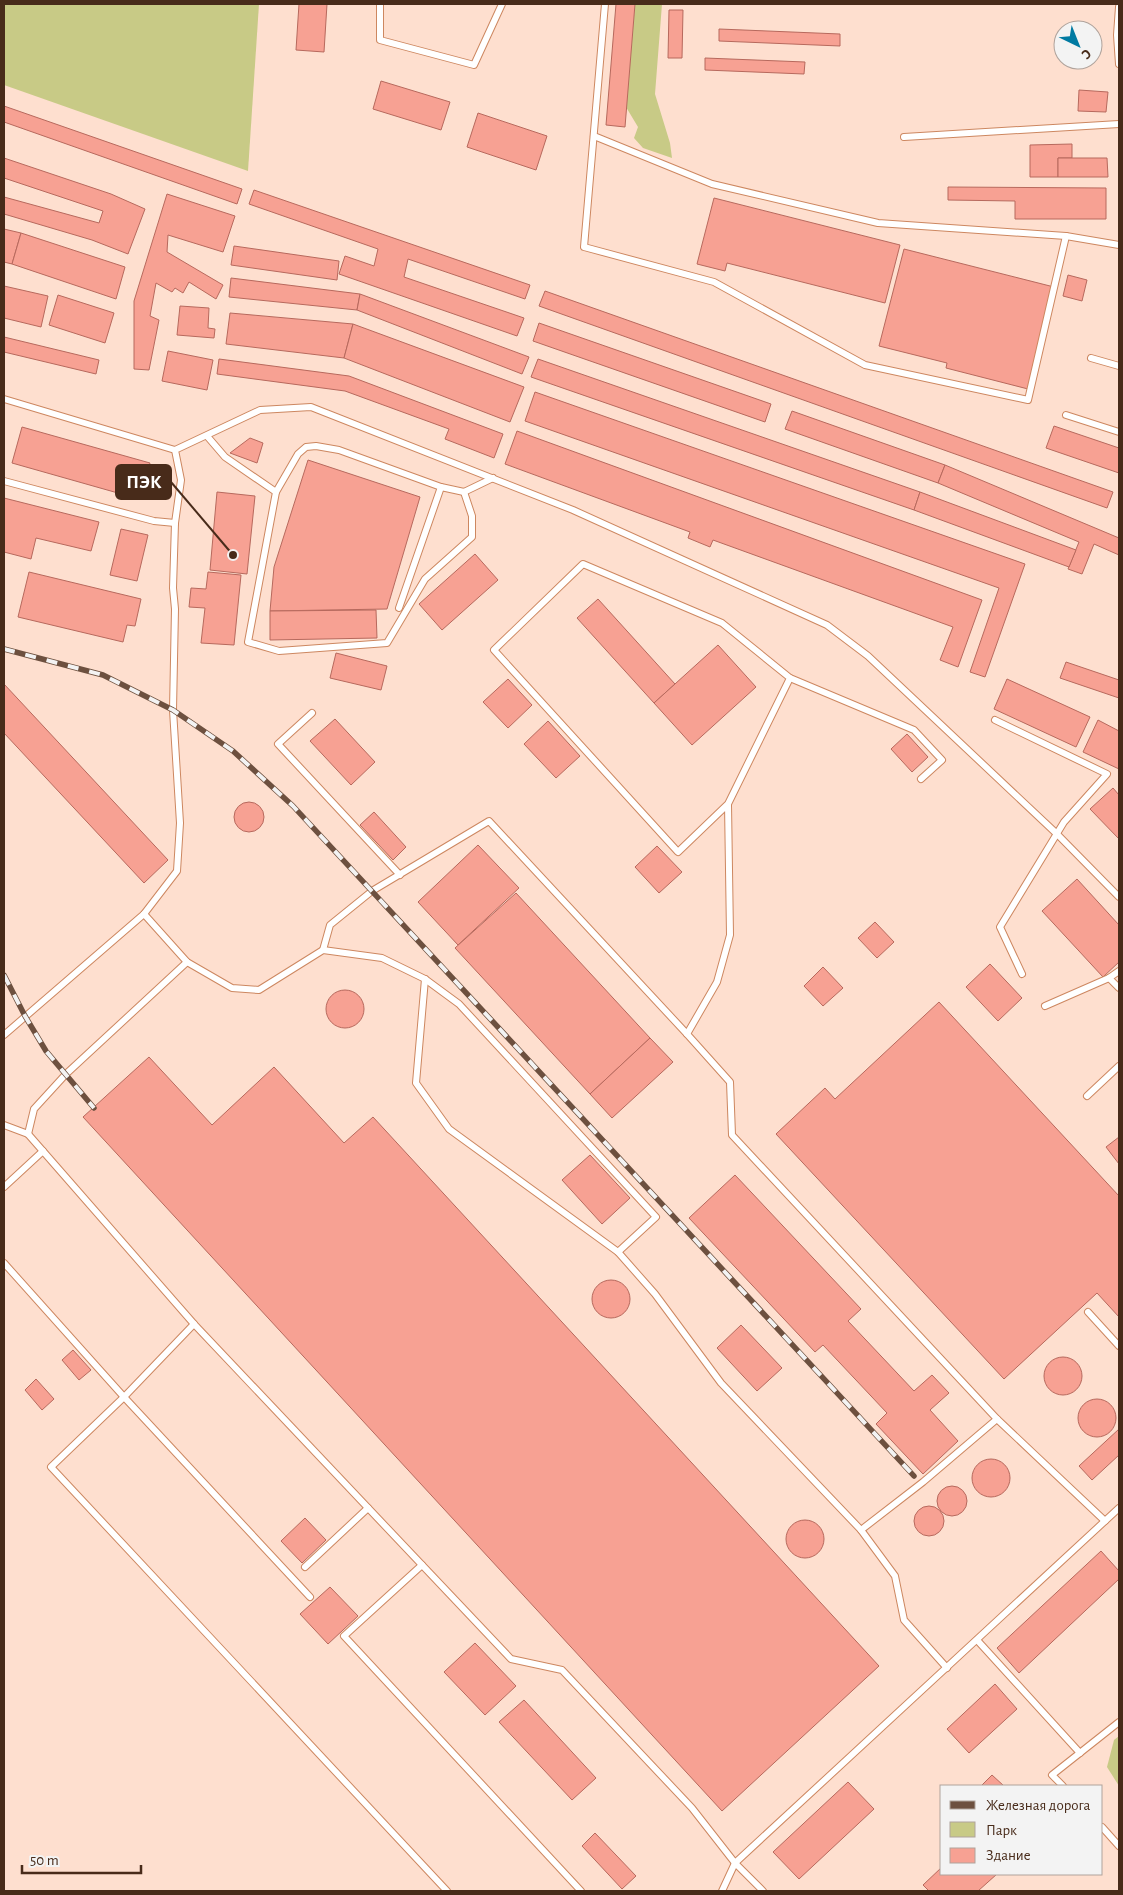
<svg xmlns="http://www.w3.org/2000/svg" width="1123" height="1895" viewBox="0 0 1123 1895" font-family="'Alegreya Sans',sans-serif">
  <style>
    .green { fill: #c8ca86 }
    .building { fill: #f7a193; stroke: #b7695d }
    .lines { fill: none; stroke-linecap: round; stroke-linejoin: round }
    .service-casing { stroke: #cd8760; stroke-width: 8 }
    .service { stroke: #fff; stroke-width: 6 }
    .rail-casing { stroke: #6d503f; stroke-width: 5.5 }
    .rail { stroke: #f3f3f3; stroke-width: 4; stroke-dasharray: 11; stroke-linecap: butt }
    .leader { fill: none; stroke: #482b1a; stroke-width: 2 }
    .callout-dot { fill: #482b1a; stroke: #f3f3f3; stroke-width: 2 }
    .callout { fill: #482b1a; stroke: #482b1a; stroke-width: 2 }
    .callout-label { font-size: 19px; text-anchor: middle; font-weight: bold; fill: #fff }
  </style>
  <rect width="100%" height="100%" fill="#fedfcf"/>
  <!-- green -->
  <g class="green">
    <polygon points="4,4 259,4 248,171 4,85"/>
    <polygon points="635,4 662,4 655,94 670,143 672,158 643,148 634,138 638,127 626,107"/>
    <polygon points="1119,1736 1119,1786 1107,1767 1114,1740"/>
  </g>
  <!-- building -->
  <g class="building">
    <polygon points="299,4 327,4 324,52 296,50"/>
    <polygon points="616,4 635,4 625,127 606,125"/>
    <polygon points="669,10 683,10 682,58 668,58"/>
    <polygon points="719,29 840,34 840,46 719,41"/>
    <polygon points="705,58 805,62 804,74 705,70"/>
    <polygon points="381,81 450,102 441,130 373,109"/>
    <polygon points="1079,90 1108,92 1106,112 1078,111"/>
    <polygon points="4,106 242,189 237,204 4,122"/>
    <polygon points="478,113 547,136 536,170 467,147"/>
    <polygon points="1072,144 1072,158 1058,158 1058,177 1030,177 1030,145"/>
    <polygon points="4,158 111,194 145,209 128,254 92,240 4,214 4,197 99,223 103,211 4,178"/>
    <polygon points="1058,158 1107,158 1108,177 1058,177"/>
    <polygon points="948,187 1106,188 1106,219 1015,219 1015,201 948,200"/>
    <polygon points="254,190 530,285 525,299 408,259 404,277 524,318 517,336 339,274 345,256 374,266 378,249 249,204"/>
    <polygon points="167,194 235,216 223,252 168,235 167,252 223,285 216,299 189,282 183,293 175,288 172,292 156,283 150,316 159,320 149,370 134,369 134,301"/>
    <polygon points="714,198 900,245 885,303 727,263 725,271 697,264"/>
    <polygon points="4,229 21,233 12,264 4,262"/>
    <polygon points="21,233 125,267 116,299 12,264"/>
    <polygon points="234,246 339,261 337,280 231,265"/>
    <polygon points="904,249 1054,287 1028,389 946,368 947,363 879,346"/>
    <polygon points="1068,275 1087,280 1082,301 1063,296"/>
    <polygon points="231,278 360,294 357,310 229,297"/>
    <polygon points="4,286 48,296 41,327 4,318"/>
    <polygon points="545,291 1113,492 1107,508 539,306"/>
    <polygon points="360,294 529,357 522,374 357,310"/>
    <polygon points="58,295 114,313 105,343 49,325"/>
    <polygon points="180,306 209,308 208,328 215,329 214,338 177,335"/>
    <polygon points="230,313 353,324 344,358 226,344"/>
    <polygon points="539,323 771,404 765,422 533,341"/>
    <polygon points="353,324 524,387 510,422 344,358"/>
    <polygon points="4,337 99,360 96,374 4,352"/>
    <polygon points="168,351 213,360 207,390 162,381"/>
    <polygon points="219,359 349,376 503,434 494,458 445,439 449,429 345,391 217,374"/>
    <polygon points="538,359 920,492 914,510 531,377"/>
    <polygon points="535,392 1025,564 985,677 970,672 999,588 525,421"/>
    <polygon points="792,411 945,465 938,483 785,429"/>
    <polygon points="1054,426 1119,448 1119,473 1046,448"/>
    <polygon points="22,427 150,463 139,499 12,463"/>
    <polygon points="517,431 982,600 958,667 940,660 953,627 713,540 710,547 688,538 690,532 505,464"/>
    <polygon points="250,438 263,443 257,463 230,453"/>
    <polygon points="308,460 420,497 387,609 270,611 274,567"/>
    <polygon points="945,465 1119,538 1119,555 1094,544 1082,574 1068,569 1079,542 938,483"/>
    <polygon points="217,492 255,496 247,574 210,570"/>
    <polygon points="920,492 1076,550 1069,567 914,510"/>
    <polygon points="4,498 99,522 91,551 36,538 31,559 4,552"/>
    <polygon points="121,529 148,535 137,581 110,575"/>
    <polygon points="475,554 498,580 442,630 419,604"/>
    <polygon points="29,572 141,599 135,626 127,625 123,642 18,617"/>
    <polygon points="208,572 241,575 234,645 201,643 205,608 189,607 191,588 206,589"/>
    <polygon points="598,599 675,684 654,703 577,618"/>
    <polygon points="376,610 377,638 270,640 270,611"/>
    <polygon points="718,645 756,687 692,745 654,703"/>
    <polygon points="336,653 387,666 381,690 330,678"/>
    <polygon points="1066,662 1119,680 1119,698 1060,678"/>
    <polygon points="508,679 532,705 508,728 483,702"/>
    <polygon points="1007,679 1090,717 1076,747 994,709"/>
    <polygon points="4,684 168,860 144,883 4,733"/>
    <polygon points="335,719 375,762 351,785 310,741"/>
    <polygon points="1098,720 1119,731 1119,769 1083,752"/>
    <polygon points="548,721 580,756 556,778 524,744"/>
    <polygon points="907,734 928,757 912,772 891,749"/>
    <polygon points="1113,788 1119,795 1119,839 1090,809"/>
    <circle cx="249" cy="817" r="15"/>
    <polygon points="374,812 406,847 393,860 360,825"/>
    <polygon points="478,845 519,888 458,945 418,902"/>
    <polygon points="657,846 682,872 659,893 635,867"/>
    <polygon points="1077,879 1119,925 1119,962 1103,977 1042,911"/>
    <polygon points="516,893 650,1038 590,1094 455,948"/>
    <polygon points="875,922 894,942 877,958 858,938"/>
    <polygon points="990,964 1022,998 998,1021 966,987"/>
    <polygon points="823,967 843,988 823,1006 804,986"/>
    <circle cx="345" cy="1009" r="19"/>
    <polygon points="939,1002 1119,1196 1119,1317 1097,1293 1004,1379 776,1134 825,1088 835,1099"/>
    <polygon points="650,1038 673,1062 612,1118 590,1094"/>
    <polygon points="149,1057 212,1125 274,1067 344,1143 373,1117 879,1666 722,1811 83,1117"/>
    <polygon points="1119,1137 1119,1164 1106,1147"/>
    <polygon points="590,1155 630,1198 602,1224 562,1180"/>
    <polygon points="735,1175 861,1309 848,1321 914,1391 932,1375 949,1393 930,1410 958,1441 923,1474 876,1424 887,1413 823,1345 815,1352 689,1218"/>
    <circle cx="611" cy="1299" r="19"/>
    <polygon points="741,1325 782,1368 757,1391 717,1348"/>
    <polygon points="73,1350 91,1370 79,1380 62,1360"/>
    <circle cx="1063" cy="1376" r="19"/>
    <polygon points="36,1379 54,1399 42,1410 25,1390"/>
    <circle cx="1097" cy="1418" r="19"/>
    <polygon points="1119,1429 1119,1455 1092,1480 1079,1466"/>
    <circle cx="991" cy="1478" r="19"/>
    <circle cx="952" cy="1501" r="15"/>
    <circle cx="929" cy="1521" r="15"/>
    <polygon points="305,1518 326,1540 302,1563 281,1541"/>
    <circle cx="805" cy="1539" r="19"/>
    <polygon points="1101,1551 1119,1571 1119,1579 1019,1673 997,1648"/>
    <polygon points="330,1587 358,1616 328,1644 300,1614"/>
    <polygon points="475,1643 516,1686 485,1715 444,1672"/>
    <polygon points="995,1684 1017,1709 969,1753 947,1729"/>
    <polygon points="524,1700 596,1778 572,1800 499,1722"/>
    <polygon points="992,1775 1004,1786 981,1786"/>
    <polygon points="848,1782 874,1809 799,1879 773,1852"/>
    <polygon points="595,1833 636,1876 622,1889 582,1846"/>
    <polygon points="942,1867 942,1874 997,1874 978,1891 929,1891 923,1885"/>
  </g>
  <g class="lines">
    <!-- service casing -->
    <g class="service-casing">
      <g id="service">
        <polyline points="380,4 380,40 474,65 502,4"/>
        <polyline points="605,4 584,247 714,282 865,365 1028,400 1066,236"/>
        <polyline points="1119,7 1117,35 1119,64"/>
        <polyline points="594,136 712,184 878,223 1066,236 1119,245"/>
        <polyline points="904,137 1119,124"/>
        <polyline points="1091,358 1119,366"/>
        <polyline points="4,399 175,450"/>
        <polyline points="1066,415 1119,432"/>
        <polyline points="207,436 225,457 276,492 248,642 279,651 387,643 425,579 472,537 472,516 464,492"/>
        <polyline points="4,481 154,521 175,523"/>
        <polyline points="276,492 298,454 306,447 316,446 339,450 441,487 464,492 493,478"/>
        <polyline points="399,608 441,487"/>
        <polyline points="790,678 914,730 942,760 921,779"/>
        <polyline points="312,713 278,744 400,875"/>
        <polyline points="995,720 1107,774 1064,822 1000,927 1022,974"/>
        <polyline points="144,914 187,962 232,988 259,990 323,950 382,958 425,979 459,1004 656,1217 618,1252"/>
        <polyline points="323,950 330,925 372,891 489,821 687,1034 730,1082 732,1135 997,1419 1105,1521"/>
        <polyline points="1109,978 1119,988"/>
        <polyline points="425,979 416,1083 449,1129 618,1252 655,1294 721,1383 861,1530 895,1576 904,1620 947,1668"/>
        <polyline points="1045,1006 1109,978 1119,971"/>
        <polyline points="687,1034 717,982 730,935 728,804 678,852 494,650 583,564 722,623 790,678 728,804"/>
        <polyline points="4,1035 144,914 177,871 180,823 173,710 175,609 173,588 175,523 181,480 175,450 260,410 311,407 573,510 827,625 868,656 1057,834 1119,897"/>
        <polyline points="1087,1096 1119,1066"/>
        <polyline points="4,1125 28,1134 194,1324 511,1659 562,1670 692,1808 735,1863 1119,1508"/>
        <polyline points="28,1134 34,1109 66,1074 187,962"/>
        <polyline points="4,1187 43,1151"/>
        <polyline points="4,1263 124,1397 310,1597"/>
        <polyline points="1088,1312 1119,1346"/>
        <polyline points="194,1324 124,1397 51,1467 447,1891"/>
        <polyline points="861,1530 923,1482 997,1419"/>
        <polyline points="422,1565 344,1636 581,1891"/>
        <polyline points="305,1567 368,1508"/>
        <polyline points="977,1640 1080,1753"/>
        <polyline points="1063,1786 1052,1775 1119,1722"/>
        <polyline points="1102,1827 1119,1846"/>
        <polyline points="722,1891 735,1863 763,1891"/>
      </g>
    </g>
    <!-- service -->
    <use href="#service" class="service"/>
    <!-- rail casing -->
    <g class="rail-casing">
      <g id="rail">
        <polyline points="4,649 103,675 173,710 233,751 293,806 914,1476"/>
        <polyline points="4,975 25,1016 46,1051 94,1108"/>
      </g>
    </g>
    <!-- rail -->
    <use href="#rail" class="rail"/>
  </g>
  <!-- callouts -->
  <path class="leader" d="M233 555L171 482"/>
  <circle class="callout-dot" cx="233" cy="555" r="5"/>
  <rect class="callout" x="116" y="465" width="55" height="34" rx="5"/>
  <g class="callout-label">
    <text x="144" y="488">ПЭК</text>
  </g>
  <!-- border -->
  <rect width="1123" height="1895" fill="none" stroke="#482b1a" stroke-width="10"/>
  <!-- legend -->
  <rect x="940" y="1785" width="162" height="90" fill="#f3f3f3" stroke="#afa39c"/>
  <rect x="950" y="1801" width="25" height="8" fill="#6d503f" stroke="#afa39c"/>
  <text x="986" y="1810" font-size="15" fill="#482b1a">Железная дорога</text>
  <rect x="950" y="1822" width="25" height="15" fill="#c8ca86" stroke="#afa39c"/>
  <text x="986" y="1835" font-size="15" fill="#482b1a">Парк</text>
  <rect x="950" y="1848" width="25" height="15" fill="#f7a193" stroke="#afa39c"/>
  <text x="986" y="1860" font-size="15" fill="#482b1a">Здание</text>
  <!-- north arrow -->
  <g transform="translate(1078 45) rotate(137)"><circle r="24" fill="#f3f3f3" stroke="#afa39c"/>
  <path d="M0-4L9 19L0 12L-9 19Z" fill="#007aa2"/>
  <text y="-8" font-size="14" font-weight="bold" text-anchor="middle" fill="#482b1a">С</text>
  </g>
  <!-- scale -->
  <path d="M22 1865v8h119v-8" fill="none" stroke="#482b1a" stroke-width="2.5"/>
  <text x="30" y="1865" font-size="15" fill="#482b1a" stroke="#f3f3f3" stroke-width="4" paint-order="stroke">50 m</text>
</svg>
